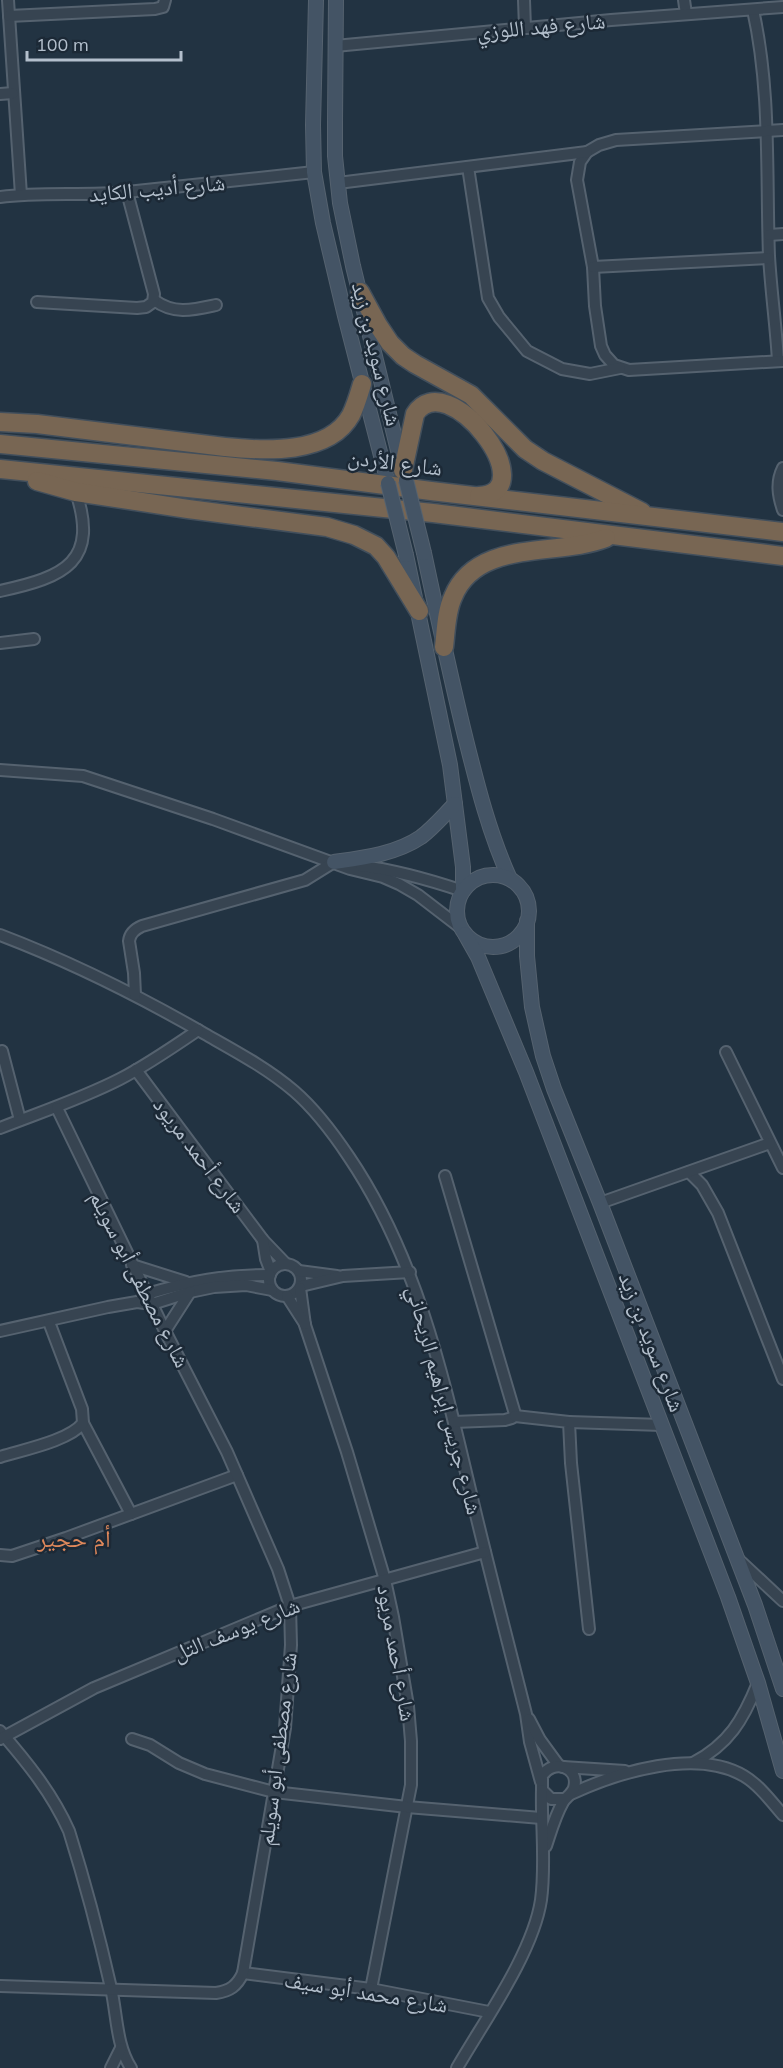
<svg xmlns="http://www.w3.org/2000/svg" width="783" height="2068" viewBox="0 0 783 2068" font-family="Mulish,'Noto Naskh Arabic',sans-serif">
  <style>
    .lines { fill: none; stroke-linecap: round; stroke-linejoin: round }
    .street-casing { stroke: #55626f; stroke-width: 14 }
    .secondary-casing { stroke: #55626f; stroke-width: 16 }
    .highway-casing { stroke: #424f5c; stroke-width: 21 }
    .street { stroke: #374451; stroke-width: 10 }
    .secondary { stroke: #445465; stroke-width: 14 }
    .highway { stroke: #786653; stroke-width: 18 }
    .secondary-bridge-casing { stroke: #55626f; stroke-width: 16; stroke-linecap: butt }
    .secondary-bridge { stroke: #445465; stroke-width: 14 }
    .labels { text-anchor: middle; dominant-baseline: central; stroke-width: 5; stroke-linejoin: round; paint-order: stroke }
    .street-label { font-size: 22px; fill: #b3bfcc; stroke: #1c2936 }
    .neighbourhood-label { font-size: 24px; fill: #df885b; stroke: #1c2936 }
  </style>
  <rect width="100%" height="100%" fill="#223342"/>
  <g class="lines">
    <!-- street casing -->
    <g class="street-casing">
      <g id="street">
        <polyline points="8,0 21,195"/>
        <polyline points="524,0 525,28"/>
        <polyline points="684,0 686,14"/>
        <path d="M753,10C771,90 766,174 769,256C771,291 776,326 778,361"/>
        <polyline points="9,16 155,9 163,7 165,0"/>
        <polyline points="335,46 611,20 783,7"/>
        <polyline points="0,94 13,93"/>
        <polyline points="783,130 616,140 599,145 587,152 580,162 577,180 593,267 595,306 601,346 605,355 614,365 629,370 783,361"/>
        <polyline points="468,167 488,298 499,317 527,351 562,369 590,374 620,368"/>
        <polyline points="338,183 587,152"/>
        <path d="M0,197C42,192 85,196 127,192L314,172"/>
        <polyline points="769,235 783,234"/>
        <polyline points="593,267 769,258"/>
        <path d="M154,300C174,315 193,310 216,305"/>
        <polyline points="37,302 137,308 146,307 153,302 154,294 127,192"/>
        <path d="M783,468C776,482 778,495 783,510"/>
        <path d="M0,591C65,577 100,562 75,489"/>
        <polyline points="0,643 34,639"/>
        <polyline points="0,770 83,776 213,819 350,869 383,877 399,884 418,895 461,928"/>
        <path d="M361,866C396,870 430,880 463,891"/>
        <path d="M0,935C71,962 139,996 205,1034C235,1051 267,1068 294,1091C316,1110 333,1133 349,1157C418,1259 444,1380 472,1498C489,1570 508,1642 526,1714L530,1742L541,1782"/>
        <path d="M135,995L134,973L129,941C130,933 135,929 142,926L305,880L334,862L337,863"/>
        <polyline points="2,1051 20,1120"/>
        <polyline points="726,1052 783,1168"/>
        <polyline points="136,1070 263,1240 285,1263"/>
        <path d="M0,1128C41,1112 81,1099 120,1079C147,1065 173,1047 198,1030"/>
        <polyline points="689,1172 702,1185 718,1213 783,1379"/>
        <polyline points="445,1176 515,1414 512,1418 505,1420 454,1422"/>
        <polyline points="600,1203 770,1143"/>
        <polyline points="263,1240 266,1259 271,1272"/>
        <circle cx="285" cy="1280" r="16"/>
        <polyline points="132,1265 186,1282"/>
        <polyline points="299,1271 337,1276"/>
        <polyline points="301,1286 343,1276 410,1272"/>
        <polyline points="300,1288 305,1325 347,1452 385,1580 393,1617 408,1706 411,1741 411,1785 371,1989"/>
        <polyline points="287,1296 305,1324"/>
        <path d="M142,1298L147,1294C191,1281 224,1275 270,1275"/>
        <polyline points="0,1331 108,1307 137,1302 152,1304 190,1292 214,1287 246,1285 272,1290"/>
        <polyline points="165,1331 190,1292"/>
        <polyline points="515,1416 569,1422 571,1463 589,1629"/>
        <polyline points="569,1422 662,1425"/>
        <polyline points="83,1423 131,1514"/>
        <path d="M0,1457C22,1450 69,1441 83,1423L82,1409L49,1322"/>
        <polyline points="0,1555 12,1556 66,1538 237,1475"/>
        <polyline points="739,1560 783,1601"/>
        <polyline points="529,1719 540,1740 559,1766"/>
        <path d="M0,1731C27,1762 52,1793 69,1831C85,1882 99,1935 111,1988C117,2014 116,2045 131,2068"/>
        <polyline points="0,1739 94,1688 290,1606 485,1552"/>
        <polyline points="132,1739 150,1745 179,1763 205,1774 274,1792 407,1807 541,1818"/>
        <path d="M693,1763C729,1744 743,1720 758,1683"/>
        <polyline points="563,1767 625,1771"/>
        <path d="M571,1794C618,1772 696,1748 744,1776C759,1785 771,1801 783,1815"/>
        <path d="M546,1846C551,1831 555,1816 563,1802C566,1797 572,1794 574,1788C580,1767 553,1758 542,1776V1790L551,1799H565"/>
        <polyline points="243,1973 371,1989 489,2012"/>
        <path d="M0,1986L216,1993C230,1991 237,1986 243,1973L285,1728L291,1645L290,1606L278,1569L227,1452L165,1331L57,1108"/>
        <polyline points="111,2068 121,2048"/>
        <path d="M457,2068C484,2021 533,1953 541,1900C546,1864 541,1826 542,1790"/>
      </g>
    </g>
    <!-- secondary casing -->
    <g class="secondary-casing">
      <g id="secondary">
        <polyline points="316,0 313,125 314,172 323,223 345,316 388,483"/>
        <polyline points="336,0 335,122 335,156 340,203 353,266 402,467"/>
        <path d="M424,553C437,614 450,675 465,736C477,784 489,833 510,879"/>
        <polyline points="406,555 450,765 463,867 463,891"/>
        <path d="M334,862C363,858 396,854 421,837C433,828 444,815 455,804"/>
        <circle cx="493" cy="911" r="36"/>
        <polyline points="527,921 527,956 532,1007 543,1056 554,1089 600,1203 755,1605 783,1689"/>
        <polyline points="465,934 478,957 526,1072 728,1597 758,1683 783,1771"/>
      </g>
    </g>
    <!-- highway casing -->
    <g class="highway-casing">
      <g id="highway">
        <polyline points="360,292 378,325 390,343 403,356 415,364 471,395 525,449 543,461 642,512"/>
        <path d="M0,422L37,424L225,447C264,451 329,455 351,415C356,405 359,394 362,384"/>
        <polyline points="0,444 277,471 431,491 783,532"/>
        <polyline points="0,469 433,513 783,556"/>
        <path d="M403,470L415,414C446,363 547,492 479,496"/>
        <polyline points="37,481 76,492 188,509 327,527 354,535 376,546 386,557 419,611"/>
        <path d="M444,647C446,631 446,612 453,597C477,538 558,557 606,538"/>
      </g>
    </g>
    <!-- street -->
    <use href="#street" class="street"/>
    <!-- secondary -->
    <use href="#secondary" class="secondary"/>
    <!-- highway -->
    <use href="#highway" class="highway"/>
    <!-- secondary-bridge casing -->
    <g class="secondary-bridge-casing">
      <g id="secondary-bridge">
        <polyline points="406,480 424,553"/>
        <polyline points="388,483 406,555"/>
      </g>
    </g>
    <!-- secondary-bridge -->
    <use href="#secondary-bridge" class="secondary-bridge"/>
  </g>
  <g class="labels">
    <!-- street labels -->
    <g class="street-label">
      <text transform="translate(541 26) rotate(-5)">شارع فهد اللوزي</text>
      <text transform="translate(157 188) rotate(-5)">شارع أديب الكايد</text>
      <text transform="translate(377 354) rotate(76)">شارع سويد بن زيد</text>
      <text transform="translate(395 462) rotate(7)">شارع الأردن</text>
      <text transform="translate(200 1155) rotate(53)">شارع أحمد مريود</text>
      <text transform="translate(140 1279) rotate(63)">شارع مصطفى أبو سويلم</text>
      <text transform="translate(652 1342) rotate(69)">شارع سويد بن زيد</text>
      <text transform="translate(445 1400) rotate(75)">شارع جريس إبراهيم الريحاني</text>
      <text transform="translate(236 1629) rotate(-22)">شارع يوسف التل</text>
      <text transform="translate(397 1653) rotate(80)">شارع أحمد مريود</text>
      <text transform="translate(277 1749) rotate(-83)">شارع مصطفى أبو سويلم</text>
      <text transform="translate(366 1992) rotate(9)">شارع محمد أبو سيف</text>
    </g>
    <!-- neighbourhood labels -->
    <g class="neighbourhood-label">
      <text x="74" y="1538">أم حجير</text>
    </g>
  </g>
  <!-- scale -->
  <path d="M27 51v9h154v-9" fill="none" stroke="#b3bfcc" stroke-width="3"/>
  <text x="36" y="51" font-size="18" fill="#b3bfcc" stroke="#1c2936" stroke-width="4.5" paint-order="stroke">100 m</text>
</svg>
